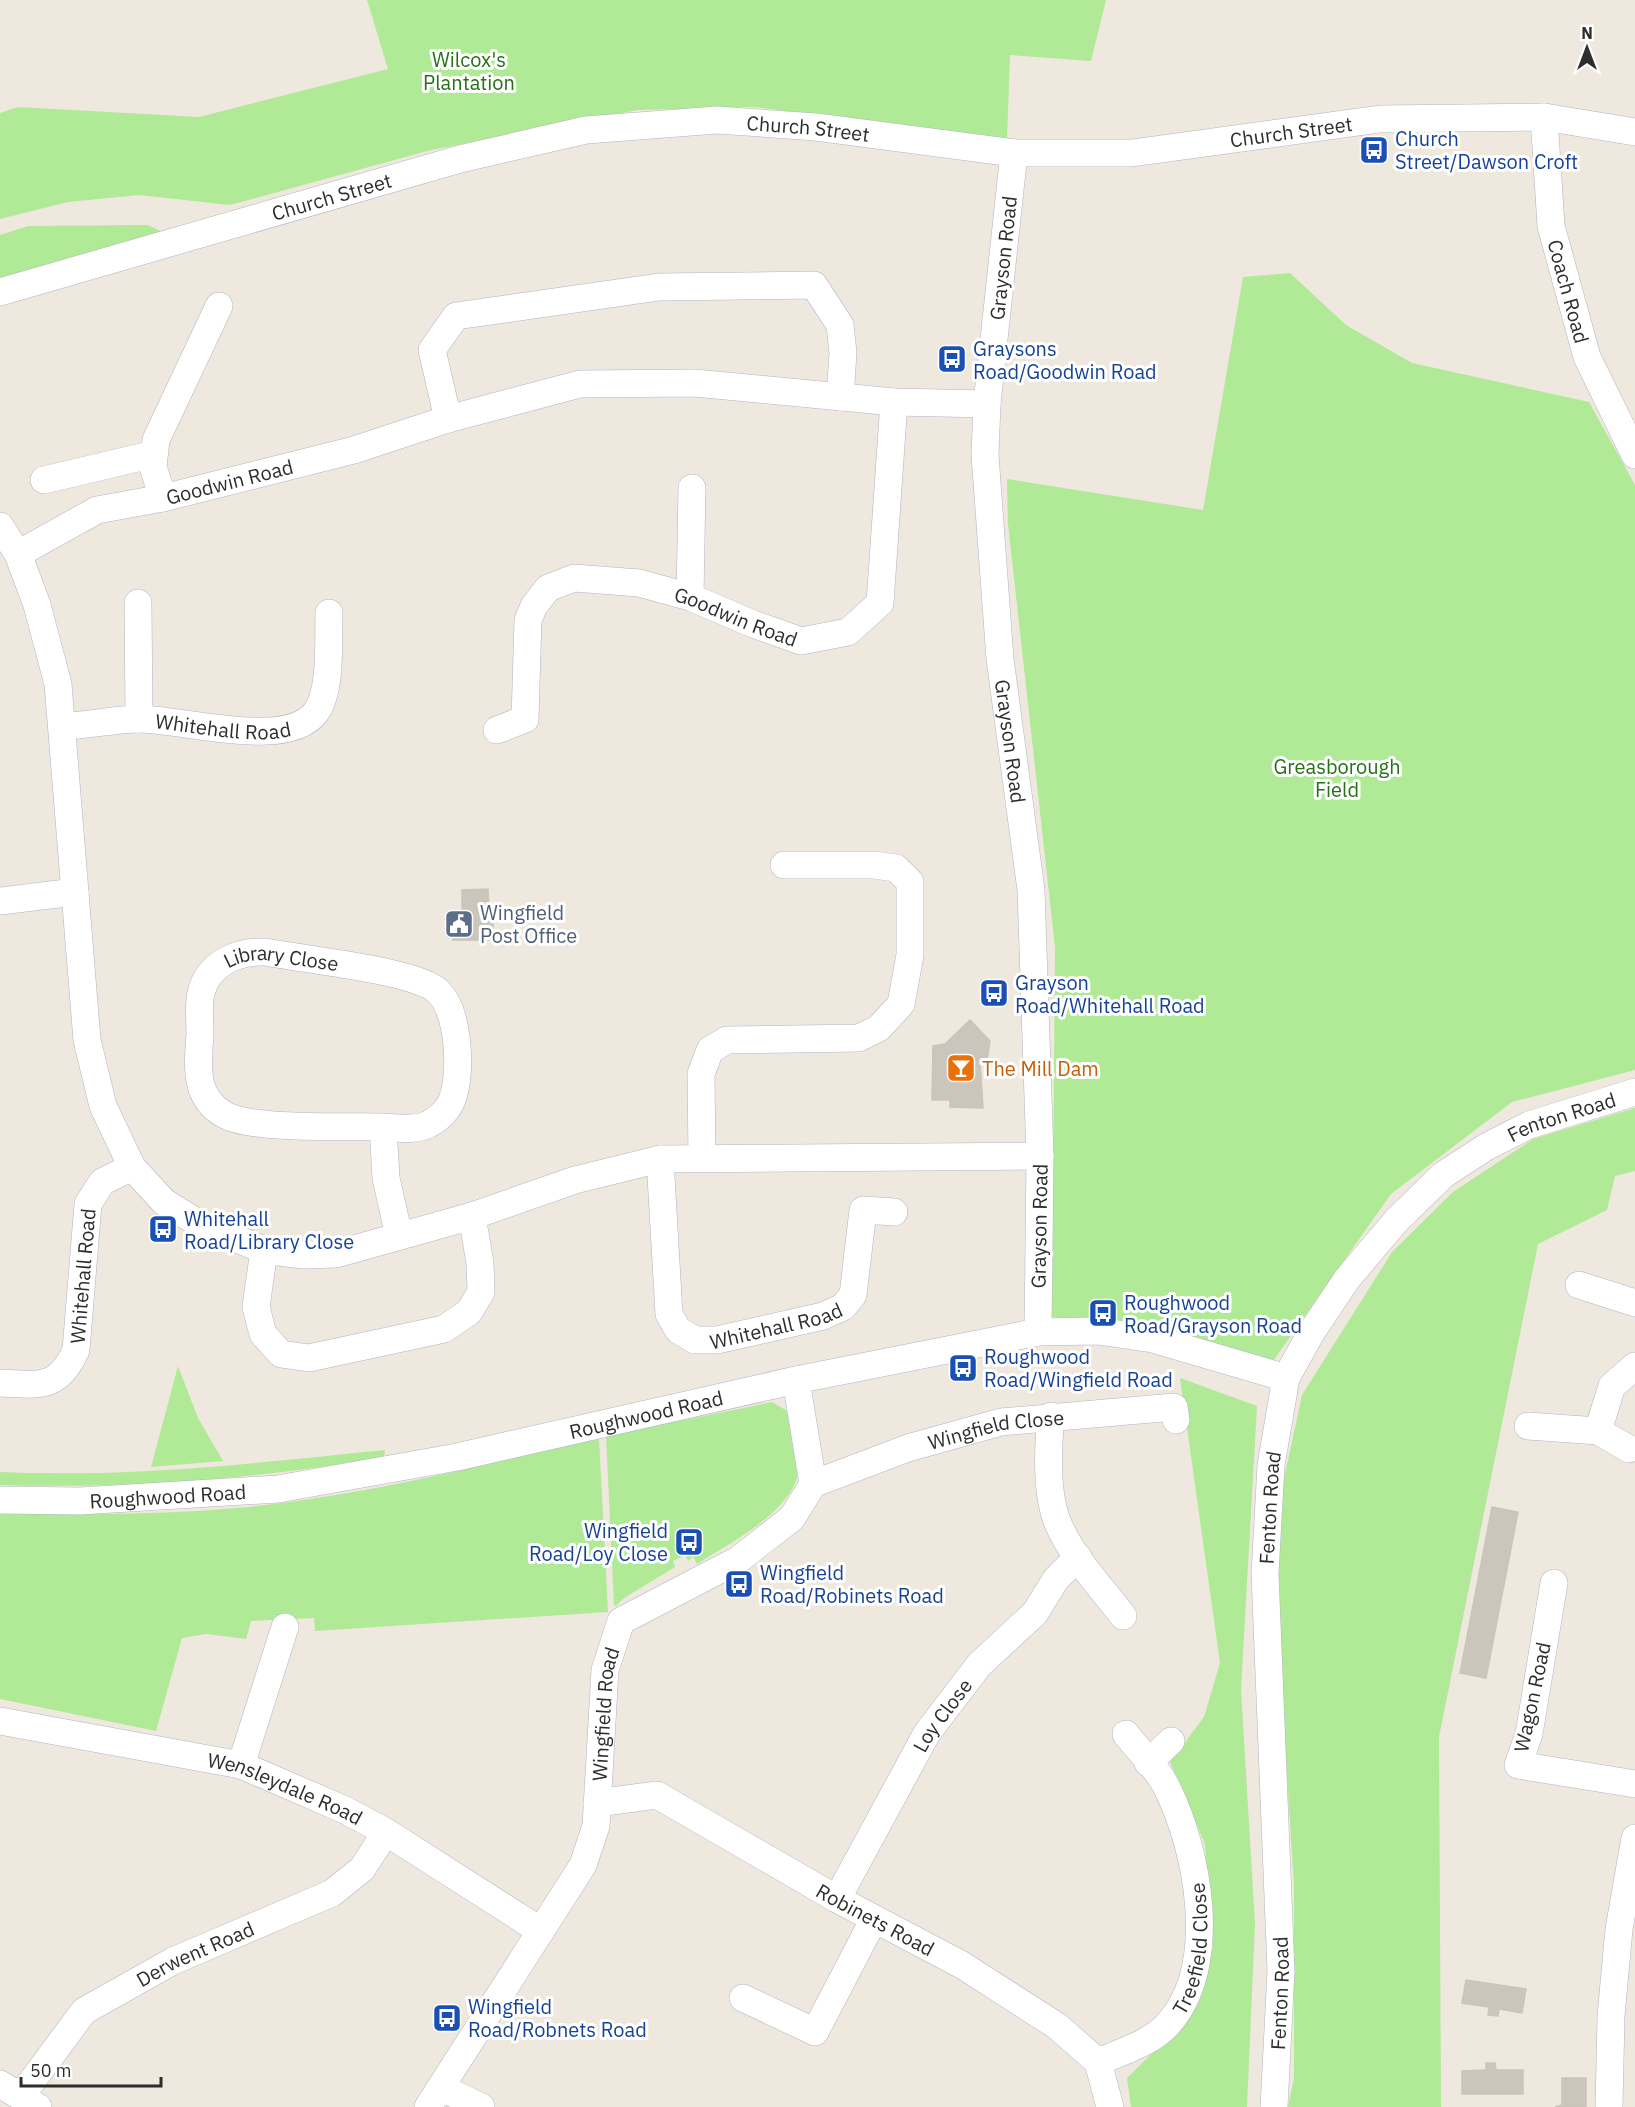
<svg xmlns="http://www.w3.org/2000/svg" width="1635" height="2107" viewBox="0 0 1635 2107" font-family="'IBM Plex Sans',sans-serif">
  <style>
    .green { fill: #b0ea97 }
    .building { fill: #cbc6bc; stroke: #cbc5b7; stroke-width: 1.5 }
    .lines { fill: none; stroke-linecap: round; stroke-linejoin: round }
    .minor-casing { stroke: #b2b4c1; stroke-width: 28 }
    .minor { stroke: #fff; stroke-width: 27 }
    .labels { text-anchor: middle; dominant-baseline: central; stroke-width: 6; stroke-linejoin: round; paint-order: stroke }
    .park-label { font-size: 20px; fill: #257115; stroke: #fff }
    .street-label { font-size: 20px; fill: #2d2d2d; stroke: #fff }
    .transit-label { font-size: 20px; fill: #164399; stroke: #fff; text-anchor: start }
    .service-label { font-size: 20px; fill: #4e5e75; stroke: #fff; text-anchor: start }
    .food-label { font-size: 20px; fill: #c56008; stroke: #fff; text-anchor: start }
  </style>
  <rect width="100%" height="100%" fill="#efe8de"/>
  <!-- green -->
  <g class="green">
    <polygon points="367,0 1106,0 1091,61 1010,55 1007,139 754,107 638,110 431,150 230,205 139,195 68,202 0,219 0,113 18,107 199,117 388,69"/>
    <polygon points="147,225 170,235 0,279 0,235 28,226"/>
    <polygon points="1290,273 1346,325 1412,363 1589,402 1635,485 1635,1070 1512,1102 1391,1194 1271,1364 1135,1327 1052,1317 1055,947 1008,524 1007,479 1203,510 1243,277"/>
    <polygon points="1635,1108 1635,1171 1615,1176 1607,1210 1538,1244 1439,1737 1441,2107 1288,2107 1294,2078 1294,1886 1276,1598 1280,1497 1302,1395 1392,1252 1453,1192 1533,1139"/>
    <polygon points="178,1366 198,1418 223,1461 151,1467"/>
    <polygon points="1180,1378 1257,1406 1241,1689 1255,1924 1247,2107 1131,2107 1127,2078 1186,2020 1213,1948 1205,1844 1170,1762 1204,1717 1220,1663"/>
    <path d="M772,1402L789,1412C792,1429 800,1450 799,1467C797,1510 729,1543 697,1564L693,1557L688,1561L685,1555L673,1561L675,1567L624,1598L616,1606L614,1605L606,1436Z"/>
    <path d="M599,1438L608,1612L315,1631L314,1618L251,1621L246,1639L206,1634L182,1638L156,1731L0,1699V1512C79,1515 158,1515 237,1508C359,1497 480,1466 599,1438Z"/>
    <path d="M385,1450L384,1457C257,1479 129,1489 0,1485V1472C129,1478 257,1463 385,1450Z"/>
  </g>
  <!-- building -->
  <g class="building">
    <polygon points="488,889 489,915 493,915 493,940 453,940 453,914 462,914 462,890"/>
    <polygon points="970,1020 990,1041 987,1060 980,1061 983,1108 950,1107 950,1100 932,1100 933,1046 945,1044"/>
    <polygon points="1492,1507 1518,1512 1486,1678 1460,1673"/>
    <polygon points="1466,1980 1526,1989 1522,2013 1499,2009 1498,2016 1488,2015 1489,2007 1462,2003"/>
    <polygon points="1486,2063 1495,2063 1496,2070 1523,2070 1523,2094 1462,2094 1462,2071 1486,2070"/>
    <polygon points="1562,2078 1586,2078 1586,2107 1555,2107 1562,2105"/>
  </g>
  <g class="lines">
    <!-- minor casing -->
    <g class="minor-casing">
      <g id="minor">
        <path id="s1" d="M1544,117L1551,226L1587,357L1635,455"/>
        <path id="s2" d="M1014,153L987,404L985,455L1000,659L1031,890L1040,1156L1038,1332"/>
        <path id="s3" d="M0,292L460,159L586,130L717,120L816,127L1014,153H1132L1380,119L1544,117L1635,132"/>
        <polyline points="448,419 432,350 456,316 659,287 814,285 840,325 843,353 840,397"/>
        <polyline points="44,480 154,454"/>
        <polyline points="163,498 153,467 156,440 219,306"/>
        <polyline points="0,526 18,554 37,605 58,684 87,1040 103,1106 132,1167 164,1202 198,1223 264,1250 303,1255 336,1254 472,1216 575,1180 660,1159 1040,1156"/>
        <path id="s4" d="M18,554L97,510L163,498L354,450L448,419L580,384L695,383L894,402L987,404"/>
        <polyline points="690,597 692,488"/>
        <polyline points="138,603 139,719"/>
        <path id="s5" d="M62,726C88,726 113,719 139,719C182,719 288,751 316,712C332,690 328,640 329,613"/>
        <path id="s6" d="M497,730L525,719L528,620L534,606L548,588L574,578L639,583L690,597L753,624L801,641L848,632L880,603L894,402"/>
        <polyline points="0,901 75,892"/>
        <path id="s7" d="M383,1127C348,1126 252,1130 225,1115C193,1098 198,1064 200,1034C200,1021 198,1005 201,993C208,963 238,951 265,952C302,959 409,970 435,989C459,1006 462,1071 453,1097C450,1108 439,1119 429,1124C416,1131 397,1128 383,1127L386,1178L399,1236"/>
        <polyline points="702,1158 701,1074 710,1050 727,1040 859,1038 879,1028 901,1004 910,955 910,882 896,868 874,865 784,865"/>
        <path id="s8" d="M660,1159L669,1314L678,1330L695,1340H717L823,1316L843,1307L853,1295L863,1210L894,1212"/>
        <polyline points="264,1250 256,1307 263,1334 281,1354 309,1358 444,1329 469,1312 481,1292 480,1263 472,1216"/>
        <polyline points="1579,1285 1635,1303"/>
        <path id="s9" d="M0,1383C39,1385 58,1390 76,1350L88,1204L102,1182L132,1167"/>
        <path d="M1051,1416C1048,1446 1046,1492 1057,1521C1071,1556 1100,1586 1123,1616"/>
        <polyline points="1528,1426 1598,1431 1629,1449"/>
        <polyline points="1598,1431 1612,1386 1635,1366"/>
        <path id="s10" d="M813,1484L908,1448L1001,1422L1174,1407L1176,1420"/>
        <path id="s11" d="M0,1500L80,1501L278,1489L457,1457L796,1380L1038,1332L1098,1331L1153,1339L1286,1378"/>
        <polyline points="1554,1583 1529,1734 1518,1765 1635,1784"/>
        <path id="s12" d="M0,1721L241,1765L345,1810L386,1832L541,1931"/>
        <polyline points="1148,1763 1171,1741"/>
        <polyline points="241,1765 285,1627"/>
        <path id="s13" d="M597,1803L657,1795L837,1899L962,1965L1057,2026L1098,2062L1110,2107"/>
        <path id="s14" d="M837,1899L927,1733L979,1665L1035,1613L1056,1579L1078,1557"/>
        <polyline points="743,1998 815,2032 874,1919"/>
        <path id="s15" d="M1098,2062C1121,2052 1152,2043 1169,2023C1220,1965 1198,1850 1167,1788C1158,1769 1139,1751 1126,1734"/>
        <polyline points="0,2084 38,2107"/>
        <polyline points="442,2088 481,2107"/>
        <path id="s16" d="M21,2096L84,2011L173,1961L332,1893L362,1869L386,1832"/>
        <path id="s17" d="M428,2107L583,1865L596,1826L605,1670L621,1621L738,1560L792,1518L813,1484L796,1380"/>
        <path id="s18" d="M1274,2107L1281,1971L1265,1574L1271,1465L1286,1378L1311,1333L1347,1279L1396,1221L1443,1175L1486,1147L1529,1125L1635,1092"/>
        <polyline points="1609,2107 1611,2016 1619,1929 1635,1838"/>
      </g>
    </g>
    <!-- minor -->
    <use href="#minor" class="minor"/>
  </g>
  <!-- icons -->
  <defs>
    <g id="bus-square" transform="scale(1.5)"><rect x="-9" y="-9" width="18" height="18" rx="4" fill="#1a4fb4" stroke="#fff"/><path d="M-5-6H5V4H4V6H2V4H-2V6H-4V4H-5ZM-3.5-4V0h7V-4ZM-3.5 1.2v1.5H-2V1.2ZM2 1.2v1.5H3.5V1.2Z" fill="#fff"/></g>
    <g id="civic-square" transform="scale(1.5)"><rect x="-9" y="-9" width="18" height="18" rx="4" fill="#5c6f8a" stroke="#fff"/><path d="M-.6-6.5H3V-4.5H.6V-3L4-1V1h2V6H-6V1h2V-1L-.6-3ZM-1.2 2.5V6h2.4V2.5Z" fill="#fff"/></g>
    <g id="bar-square" transform="scale(1.5)"><rect x="-9" y="-9" width="18" height="18" rx="4" fill="#e8710a" stroke="#fff"/><path d="M-6-5H6L.8 .8V4.5H3.5V6h-7V4.5H-.8V.8Z" fill="#fff"/></g>
  </defs>
  <g fill-rule="evenodd">
    <use href="#bus-square" x="1374" y="150"/>
    <use href="#bus-square" x="952" y="359"/>
    <use href="#civic-square" x="459" y="924"/>
    <use href="#bus-square" x="994" y="993"/>
    <use href="#bar-square" x="961" y="1068"/>
    <use href="#bus-square" x="163" y="1229"/>
    <use href="#bus-square" x="1103" y="1313"/>
    <use href="#bus-square" x="963" y="1368"/>
    <use href="#bus-square" x="689" y="1542"/>
    <use href="#bus-square" x="739" y="1584"/>
    <use href="#bus-square" x="447" y="2018"/>
  </g>
  <g class="labels">
    <!-- park labels -->
    <g class="park-label">
      <text x="469" y="59">Wilcox's<tspan x="469" dy="23">Plantation</tspan></text>
      <text x="1337" y="766">Greasborough<tspan x="1337" dy="23">Field</tspan></text>
    </g>
    <!-- street labels -->
    <g class="street-label">
      <text stroke="none"><textPath href="#s3" startOffset="831">Church Street</textPath></text>
      <text stroke="none"><textPath href="#s3" startOffset="1317">Church Street</textPath></text>
      <text stroke="none"><textPath href="#s3" startOffset="345">Church Street</textPath></text>
      <text transform="translate(1003 258) rotate(-84)">Grayson Road</text>
      <text stroke="none"><textPath href="#s1" startOffset="177">Coach Road</textPath></text>
      <text stroke="none"><textPath href="#s4" startOffset="226">Goodwin Road</textPath></text>
      <text stroke="none"><textPath href="#s6" startOffset="363">Goodwin Road</textPath></text>
      <text stroke="none"><textPath href="#s5" startOffset="162">Whitehall Road</textPath></text>
      <text stroke="none"><textPath href="#s2" startOffset="591">Grayson Road</textPath></text>
      <text stroke="none"><textPath href="#s7" startOffset="390">Library Close</textPath></text>
      <text stroke="none"><textPath href="#s18" startOffset="1122">Fenton Road</textPath></text>
      <text transform="translate(1039 1226) rotate(-89)">Grayson Road</text>
      <text stroke="none"><textPath href="#s9" startOffset="166">Whitehall Road</textPath></text>
      <text stroke="none"><textPath href="#s8" startOffset="276">Whitehall Road</textPath></text>
      <text stroke="none"><textPath href="#s11" startOffset="654">Roughwood Road</textPath></text>
      <text stroke="none"><textPath href="#s10" startOffset="192">Wingfield Close</textPath></text>
      <text stroke="none"><textPath href="#s11" startOffset="168">Roughwood Road</textPath></text>
      <text stroke="none"><textPath href="#s18" startOffset="600">Fenton Road</textPath></text>
      <text transform="translate(1532 1697) rotate(-78)">Wagon Road</text>
      <text stroke="none"><textPath href="#s17" startOffset="441">Wingfield Road</textPath></text>
      <text stroke="none"><textPath href="#s14" startOffset="212">Loy Close</textPath></text>
      <text stroke="none"><textPath href="#s12" startOffset="294">Wensleydale Road</textPath></text>
      <text stroke="none"><textPath href="#s13" startOffset="312">Robinets Road</textPath></text>
      <text stroke="none"><textPath href="#s15" startOffset="162">Treefield Close</textPath></text>
      <text stroke="none"><textPath href="#s16" startOffset="231">Derwent Road</textPath></text>
      <text stroke="none"><textPath href="#s18" startOffset="114">Fenton Road</textPath></text>
    </g>
    <!-- transit labels -->
    <g class="transit-label">
      <text x="1395" y="138">Church<tspan x="1395" dy="23">Street/Dawson Croft</tspan></text>
      <text x="973" y="348">Graysons<tspan x="973" dy="23">Road/Goodwin Road</tspan></text>
      <text x="1015" y="982">Grayson<tspan x="1015" dy="23">Road/Whitehall Road</tspan></text>
      <text x="184" y="1218">Whitehall<tspan x="184" dy="23">Road/Library Close</tspan></text>
      <text x="1124" y="1302">Roughwood<tspan x="1124" dy="23">Road/Grayson Road</tspan></text>
      <text x="984" y="1356">Roughwood<tspan x="984" dy="23">Road/Wingfield Road</tspan></text>
      <text x="668" y="1530" text-anchor="end">Wingfield<tspan x="668" dy="23">Road/Loy Close</tspan></text>
      <text x="760" y="1572">Wingfield<tspan x="760" dy="23">Road/Robinets Road</tspan></text>
      <text x="468" y="2006">Wingfield<tspan x="468" dy="23">Road/Robnets Road</tspan></text>
    </g>
    <!-- service labels -->
    <g class="service-label">
      <text x="480" y="912">Wingfield<tspan x="480" dy="23">Post Office</tspan></text>
    </g>
    <!-- food labels -->
    <g class="food-label">
      <text x="982" y="1068">The Mill Dam</text>
    </g>
  </g>
  <!-- north arrow -->
  <g transform="translate(1587 48)" stroke="#ffffff" stroke-width="4.5" paint-order="stroke">
  <path d="M0-4.5L10 22L0 15L-10 22Z" fill="#2d2d2d"/>
  <text y="-9" font-size="16" font-weight="bold" text-anchor="middle" fill="#2d2d2d">N</text>
  </g>
  <!-- scale -->
  <path d="M21 2077v9h140v-9" fill="none" stroke="#2d2d2d" stroke-width="3"/>
  <text x="30" y="2077" font-size="18" fill="#2d2d2d" stroke="#ffffff" stroke-width="4.5" paint-order="stroke">50 m</text>
</svg>
